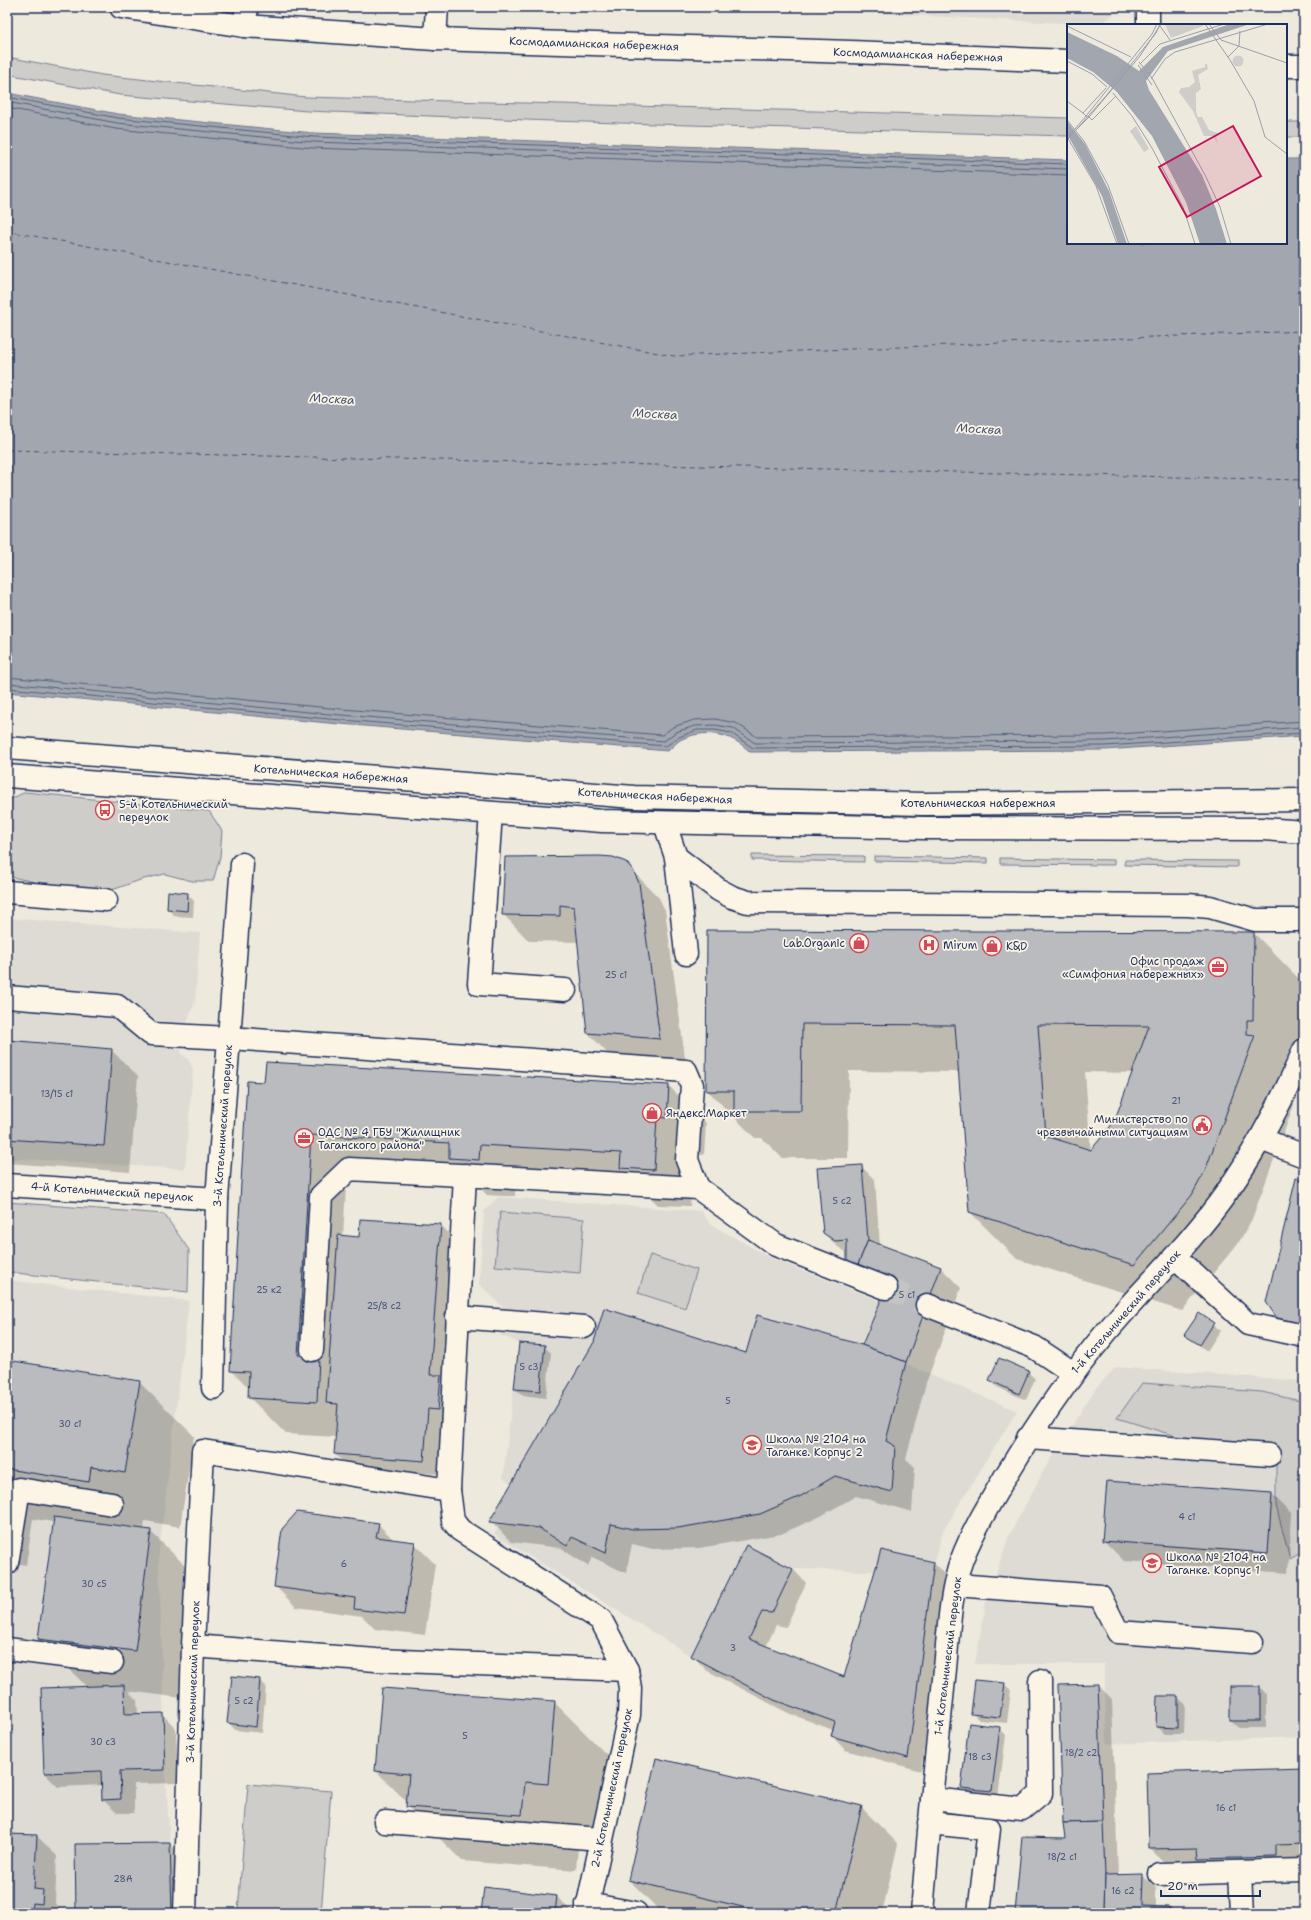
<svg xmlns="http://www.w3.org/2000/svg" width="1311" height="1920" viewBox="0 0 1311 1920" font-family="'Shantell Sans',sans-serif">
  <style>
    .built { fill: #dedbd4 }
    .green { fill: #cfcdca; stroke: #757e94 }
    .water { fill: #a2a7af; stroke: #6c778f }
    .shadow { fill: #0003; fill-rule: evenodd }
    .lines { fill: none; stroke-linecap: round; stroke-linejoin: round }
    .shore { stroke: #515f7e; stroke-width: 1 }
    .ferry { stroke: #445376; stroke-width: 1; stroke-dasharray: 5 4; stroke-linecap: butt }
    .building { fill: #babbbe; stroke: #1b2f5e; fill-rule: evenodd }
    .minor-tunnel { stroke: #c4c4c4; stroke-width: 22; stroke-dasharray: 22 11; stroke-linecap: butt }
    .minor-casing { stroke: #1b2f5e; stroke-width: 25 }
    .major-casing { stroke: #1b2f5e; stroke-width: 25 }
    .minor { stroke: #fcf5e5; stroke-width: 22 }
    .major { stroke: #fcf5e5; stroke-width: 22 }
    .labels { text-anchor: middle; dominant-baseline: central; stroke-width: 3.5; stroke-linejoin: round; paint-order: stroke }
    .number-label { font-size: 9px; fill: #435276 }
    .street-label { font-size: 11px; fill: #1b2f5e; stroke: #fcf5e5 }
    .poi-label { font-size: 11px; fill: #1b2f5e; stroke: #fcf5e5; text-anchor: start }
    .water-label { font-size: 12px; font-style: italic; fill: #445376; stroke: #fcf5e5 }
    .inset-river { fill: none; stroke: #a2a7af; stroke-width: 2 }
    .inset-road { fill: none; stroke: #9a9faa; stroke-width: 1 }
    .view { fill: #c2185b; fill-opacity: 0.15; stroke: #c2185b; stroke-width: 2 }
    .inset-edge { fill: none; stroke: #1b2f5e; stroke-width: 2 }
  </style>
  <rect width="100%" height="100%" fill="#eee9dd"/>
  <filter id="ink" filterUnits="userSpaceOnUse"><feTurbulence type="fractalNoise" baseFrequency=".025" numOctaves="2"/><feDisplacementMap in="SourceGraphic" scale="8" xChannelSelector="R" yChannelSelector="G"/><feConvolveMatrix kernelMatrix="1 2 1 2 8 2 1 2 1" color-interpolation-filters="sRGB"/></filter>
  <g filter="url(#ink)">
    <!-- built -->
    <g class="built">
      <polygon points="755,7 1121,7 1101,25"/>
      <polygon points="7,918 200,933 195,1002 182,1035 181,1054 188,1059 193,1069 185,1169 7,1158"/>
      <polygon points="498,1197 701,1211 710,1224 769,1257 881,1301 862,1345 1017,1411 943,1531 934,1562 881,1550 875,1571 793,1569 746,1546 691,1656 494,1534 501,1523 489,1522 512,1484 503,1478 519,1343 500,1335 502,1306 479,1284 484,1211"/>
      <polygon points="7,1280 189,1301 159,1553 165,1770 170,1843 172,1913 7,1913"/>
      <polygon points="1116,1367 1304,1381 1304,1737 1107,1744 1104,1664 975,1664 986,1602 1008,1538 1044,1470 1095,1389"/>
    </g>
    <!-- green -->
    <g class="green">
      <polygon points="7,57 102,75 306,97 1068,118 1068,136 552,121 307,111 120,95 7,74"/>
      <rect x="1286" y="122" width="18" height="15"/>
      <polygon points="25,792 209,811 222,831 220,857 213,881 192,881 165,874 140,880 115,889 90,893 64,894 39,883 12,877 7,870 7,801"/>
      <polygon points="752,855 864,856 864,862 752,860"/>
      <polygon points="874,856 988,858 988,863 874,861"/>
      <polygon points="1000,858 1114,860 1114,865 1000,864"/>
      <polygon points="1125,860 1237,861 1237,867 1124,865"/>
      <polygon points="7,1202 164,1214 189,1250 188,1292 7,1272"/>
      <polygon points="500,1212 584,1219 580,1273 495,1266"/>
      <polygon points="650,1255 697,1270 685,1308 638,1293"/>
      <polygon points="1142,1383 1262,1392 1304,1402 1304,1551 1290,1559 1276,1506 1276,1448 1192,1441 1117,1418"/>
      <polygon points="248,1784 331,1791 321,1913 263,1913 238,1911"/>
    </g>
    <!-- water -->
    <path class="water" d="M7,93L118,114L314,133L1068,160V243H1286V159H1304V736L1105,750L750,752C732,733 704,728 680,740C676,743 672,747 668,751L328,723L7,692Z"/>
    <!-- shadow -->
    <g class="shadow">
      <polygon points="625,863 659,898 665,910 686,1065 614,1060 588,1033 579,942 529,941 503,914"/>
      <polygon points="187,894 194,901 193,917 175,916 168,909"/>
      <path d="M708,931L1254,933L1301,981V1067L1294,1075L1302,1083L1252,1219L1239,1242L1182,1311L1017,1259L970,1212L960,1072L849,1071L848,1158H782L762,1138H755L707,1090ZM1085,1072L1133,1073L1115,1122L1091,1153Z"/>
      <polygon points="7,1041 111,1050 138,1076 130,1172 7,1163"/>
      <polygon points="267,1063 669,1086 706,1123 704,1155 694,1154 690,1206 658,1205 641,1188 516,1181 515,1196 502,1196 487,1195 470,1178 347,1171 343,1237 359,1238 441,1225 454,1239 452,1424 441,1423 438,1474 349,1468 335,1454 336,1437 286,1434 249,1397 249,1388 231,1370"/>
      <polygon points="861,1166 875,1180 880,1246 941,1268 961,1288 926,1383 906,1459 915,1467 912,1512 856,1496 821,1516 781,1534 699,1548 653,1549 632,1544 626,1573 592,1557 588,1566 560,1548 511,1542 491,1521 747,1354 862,1346 886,1290 848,1253 838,1247 824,1233"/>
      <polygon points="1200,1315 1220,1331 1207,1351 1186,1335"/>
      <polygon points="544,1346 551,1353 546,1398 522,1395 515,1389"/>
      <polygon points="1000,1359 1028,1372 1035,1379 1026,1400 997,1387 990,1380"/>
      <polygon points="7,1361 139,1382 194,1436 180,1527 145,1521 144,1530 150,1531 198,1578 182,1698 128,1691 137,1700 138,1715 162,1714 176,1728 178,1783 134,1784 134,1813 117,1813 103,1800 103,1785 58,1787 44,1773 88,1688 39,1639 54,1522 33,1519 26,1565 12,1562 7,1592"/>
      <polygon points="1272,1494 1292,1514 1288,1573 1124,1561 1103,1540"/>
      <polygon points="378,1524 395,1541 414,1543 435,1564 425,1635 375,1629 362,1616 296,1607 275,1586"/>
      <polygon points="934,1563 947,1577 921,1771 845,1750 832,1736 833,1730 788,1713 706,1670 693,1656 793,1569 806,1583 786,1627 776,1625 766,1647 844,1679"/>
      <polygon points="7,1670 11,1674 8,1699 7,1699"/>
      <polygon points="259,1680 266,1686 262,1733 235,1730 229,1723"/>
      <polygon points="1004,1684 1011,1690 1007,1723 979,1720 972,1713"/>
      <polygon points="1098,1685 1112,1699 1118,1875 1142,1875 1156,1888 1156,1907 1169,1908 1174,1913 1016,1913 1066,1839"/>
      <polygon points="1260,1687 1266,1694 1266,1728 1238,1728 1231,1721"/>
      <polygon points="1178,1697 1185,1704 1184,1734 1164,1734 1157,1727"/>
      <polygon points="554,1702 609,1757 603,1838 579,1837 576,1870 462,1861 407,1806 407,1802 376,1771"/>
      <polygon points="999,1728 1006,1735 998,1798 969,1794 962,1787"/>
      <polygon points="1304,1769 1304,1858 1289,1858 1289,1870 1212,1872 1200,1861 1164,1862 1150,1849"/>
      <polygon points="861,1807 898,1844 882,1913 662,1913 629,1880"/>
      <polygon points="7,1835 37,1836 57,1856 55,1903 63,1913 7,1913"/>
      <polygon points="170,1844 184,1858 185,1913 77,1913"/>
      <polygon points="557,1897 573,1913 482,1913"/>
    </g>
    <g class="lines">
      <!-- shore -->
      <g class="shore">
        <polyline points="7,97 118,118 314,137 1068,164"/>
        <polyline points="7,102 117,123 314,142 1068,169"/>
        <polyline points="7,108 116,129 313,148 1068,175"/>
        <polyline points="7,677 330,708 662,735 673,727 694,720 715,719 736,723 757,737 1105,735 1304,721"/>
        <polyline points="7,683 329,714 664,741 676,732 695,726 715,725 733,728 755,743 1105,741 1304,727"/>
        <polyline points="7,688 329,719 666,746 679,737 697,730 715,730 731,733 753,748 1105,746 1304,733"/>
      </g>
      <!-- ferry -->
      <g class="ferry">
        <polyline points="7,231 674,356 1304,331"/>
        <polyline points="7,450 1304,480"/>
      </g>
    </g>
    <!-- building -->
    <g class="building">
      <polygon points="600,856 613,857 626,862 633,870 639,883 660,1039 587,1033 574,907 560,905 560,916 502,915 505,857"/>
      <polygon points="168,891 188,893 187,911 167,909"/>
      <path d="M707,930L1254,932L1253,1020H1247V1034L1255,1035L1205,1171L1192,1195L1134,1265L969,1212L955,1025L802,1024L801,1111H734V1091H706ZM1038,1025L1149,1026L1114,1122L1091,1150L1046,1136Z"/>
      <polygon points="7,1040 112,1049 104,1146 7,1139"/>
      <polygon points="266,1062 669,1085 667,1118 657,1117 654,1170 620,1168 621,1153 480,1145 479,1160 465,1159 449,1158 449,1143 311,1135 298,1355 319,1357 317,1402 248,1398 249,1372 230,1371 247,1081 264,1082"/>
      <polygon points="862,1165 868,1240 857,1267 847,1263 847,1240 835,1241 823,1233 817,1168"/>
      <polygon points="1296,1178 1304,1180 1304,1325 1279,1321 1266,1302"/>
      <polygon points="360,1219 441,1224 430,1375 441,1375 438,1410 428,1409 424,1461 334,1454 338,1404 326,1403 338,1235 359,1237"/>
      <polygon points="868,1240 941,1267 906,1362 862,1345 886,1288 857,1267"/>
      <polygon points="604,1308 746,1353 757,1315 862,1345 906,1362 886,1441 895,1446 892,1492 835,1476 801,1496 760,1514 678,1528 632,1529 611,1524 606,1553 572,1537 567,1546 539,1528 489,1522 594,1342"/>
      <polygon points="1199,1313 1214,1323 1200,1345 1184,1335"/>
      <polygon points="519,1343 545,1345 540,1391 514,1389"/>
      <polygon points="999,1358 1029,1371 1019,1394 989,1380"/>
      <polygon points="7,1360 140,1381 125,1473 91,1467 89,1482 7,1469"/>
      <polygon points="1107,1481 1272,1493 1268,1553 1102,1541"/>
      <polygon points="297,1512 379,1523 376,1537 415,1542 404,1615 354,1609 355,1598 274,1587 282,1529"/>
      <polygon points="54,1517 151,1530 135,1651 38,1639"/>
      <polygon points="746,1545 793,1569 772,1613 762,1612 749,1639 844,1677 881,1550 934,1562 908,1758 831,1736 835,1722 774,1700 691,1656"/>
      <polygon points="232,1676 260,1679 256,1727 227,1723"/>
      <polygon points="975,1680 1005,1683 1000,1717 971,1714"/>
      <polygon points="1098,1684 1103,1822 1063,1823 1058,1685"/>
      <polygon points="124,1685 125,1714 163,1713 165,1770 120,1771 121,1799 102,1800 101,1771 44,1773 41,1688"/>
      <rect x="1230" y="1686" width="30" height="35"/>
      <polygon points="382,1688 555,1701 548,1784 525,1782 522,1815 406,1807 409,1774 375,1771"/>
      <polygon points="1157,1696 1178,1696 1178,1728 1156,1727"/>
      <polygon points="969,1723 1000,1727 992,1791 961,1788"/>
      <polygon points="656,1758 862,1806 836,1913 768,1913 628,1880"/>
      <polygon points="1304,1768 1304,1844 1276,1845 1276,1857 1197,1859 1196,1848 1149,1849 1147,1773"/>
      <polygon points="1103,1822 1105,1875 1104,1913 1015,1913 1022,1837 1065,1838 1063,1823"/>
      <polygon points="7,1834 37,1835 34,1889 43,1890 42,1904 33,1903 32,1913 7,1913"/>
      <polygon points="170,1843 172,1913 76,1913 75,1844"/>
      <polygon points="1143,1874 1142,1906 1169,1907 1169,1913 1104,1913 1105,1875"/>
      <polygon points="484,1887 557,1896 555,1913 481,1913"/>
    </g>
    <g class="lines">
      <!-- minor-tunnel -->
      <polyline class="minor-tunnel" points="886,1288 927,1305"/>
      <!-- minor casing -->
      <g class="minor-casing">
        <g id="minor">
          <polyline points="1148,25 1148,7"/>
          <polyline points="244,26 247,7"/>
          <polyline points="435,39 437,7"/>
          <polyline points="491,813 479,984 565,990"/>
          <polyline points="665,824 676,857 719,890 732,897 748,902 1188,905 1210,907 1255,920 1304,920"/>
          <polyline points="676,857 686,954"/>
          <polyline points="7,892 106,900"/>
          <polyline points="7,997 117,1006 151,1034 229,1038 686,1071 692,1085 687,1160 698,1188"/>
          <polyline points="1261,1139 1304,1156"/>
          <polyline points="465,1175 449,1490 453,1521 460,1530 601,1620 627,1670 630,1688 629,1715 586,1913"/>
          <polyline points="7,1185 217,1199"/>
          <polyline points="1175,1257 1248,1324 1304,1336"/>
          <polyline points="927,1305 1034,1347 1073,1373"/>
          <polyline points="457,1317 584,1327"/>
          <polyline points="312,1350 321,1196 349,1169 698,1188 776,1245 886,1288"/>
          <polyline points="213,1388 217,1199 242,864"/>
          <polyline points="1028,1438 1269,1455"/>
          <polyline points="7,1563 19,1489 112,1504"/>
          <polyline points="956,1585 1100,1596 1118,1632 1252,1642"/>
          <polyline points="193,1646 376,1660 627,1670"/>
          <polyline points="7,1649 112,1662"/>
          <polyline points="932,1799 1022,1809 1041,1793 1040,1681"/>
          <polyline points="385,1822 601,1839"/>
          <polyline points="929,1823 989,1829 979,1913"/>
          <polyline points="1240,1872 1242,1913"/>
          <polyline points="1160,1874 1304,1870"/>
          <polyline points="587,1904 636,1913"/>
          <polyline points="185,1913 193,1646 203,1451 449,1490"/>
          <path d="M922,1913C928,1835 936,1757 944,1679C948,1642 949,1594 962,1559C973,1530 990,1503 1005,1477C1040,1419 1077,1364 1122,1314C1158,1274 1196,1236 1227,1192C1258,1147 1283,1100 1304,1050"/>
        </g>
      </g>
      <!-- major casing -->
      <g class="major-casing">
        <g id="major">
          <polyline points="121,7 244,26 435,39 851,52 1068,61"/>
          <polyline points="1286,66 1304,66"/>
          <polyline points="7,748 634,797 923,804 1304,800"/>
          <polyline points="7,776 602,821 925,828 1263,829 1304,832"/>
        </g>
      </g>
      <!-- minor -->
      <use href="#minor" class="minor"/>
      <!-- major -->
      <use href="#major" class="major"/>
    </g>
  </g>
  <!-- icons -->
  <defs>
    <g id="bus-ring" transform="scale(1)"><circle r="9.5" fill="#fcf5e5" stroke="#d1495b" stroke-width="1.5"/><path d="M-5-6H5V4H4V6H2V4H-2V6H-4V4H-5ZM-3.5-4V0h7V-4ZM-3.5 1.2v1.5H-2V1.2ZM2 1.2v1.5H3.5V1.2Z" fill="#d1495b"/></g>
    <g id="shop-ring" transform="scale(1)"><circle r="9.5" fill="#fcf5e5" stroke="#d1495b" stroke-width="1.5"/><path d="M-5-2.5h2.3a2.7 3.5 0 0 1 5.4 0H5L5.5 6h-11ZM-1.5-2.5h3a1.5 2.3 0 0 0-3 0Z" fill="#d1495b"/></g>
    <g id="hospital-ring" transform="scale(1)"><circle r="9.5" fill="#fcf5e5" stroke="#d1495b" stroke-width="1.5"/><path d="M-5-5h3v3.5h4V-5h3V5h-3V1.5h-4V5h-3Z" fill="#d1495b"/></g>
    <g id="office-ring" transform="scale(1)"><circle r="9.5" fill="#fcf5e5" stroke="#d1495b" stroke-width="1.5"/><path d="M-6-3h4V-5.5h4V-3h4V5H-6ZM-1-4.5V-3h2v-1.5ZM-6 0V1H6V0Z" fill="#d1495b"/></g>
    <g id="civic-ring" transform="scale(1)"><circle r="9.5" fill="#fcf5e5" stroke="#d1495b" stroke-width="1.5"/><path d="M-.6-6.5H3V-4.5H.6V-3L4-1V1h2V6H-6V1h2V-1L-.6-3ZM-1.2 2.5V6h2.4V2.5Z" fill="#d1495b"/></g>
    <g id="school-ring" transform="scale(1)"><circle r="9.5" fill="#fcf5e5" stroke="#d1495b" stroke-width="1.5"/><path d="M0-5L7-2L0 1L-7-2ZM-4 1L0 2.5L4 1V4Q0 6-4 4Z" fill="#d1495b"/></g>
  </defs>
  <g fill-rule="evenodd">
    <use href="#bus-ring" x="105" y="810"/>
    <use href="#shop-ring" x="859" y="943"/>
    <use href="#hospital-ring" x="929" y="945"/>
    <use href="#shop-ring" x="992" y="946"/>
    <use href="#office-ring" x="1218" y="967"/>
    <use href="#shop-ring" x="652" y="1113"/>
    <use href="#civic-ring" x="1202" y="1125"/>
    <use href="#office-ring" x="304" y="1138"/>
    <use href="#school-ring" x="752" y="1445"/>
    <use href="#school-ring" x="1152" y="1563"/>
  </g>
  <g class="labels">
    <!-- number labels -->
    <g class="number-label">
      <text x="616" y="975">25 с1</text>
      <text x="57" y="1094">13/15 с1</text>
      <text x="1176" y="1101">21</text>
      <text x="842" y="1201">5 с2</text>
      <text x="269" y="1290">25 к2</text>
      <text x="907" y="1295">5 с1</text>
      <text x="384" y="1306">25/8 с2</text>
      <text x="529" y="1367">5 с3</text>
      <text x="728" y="1401">5</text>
      <text x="70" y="1424">30 с1</text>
      <text x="1187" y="1517">4 с1</text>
      <text x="344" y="1564">6</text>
      <text x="94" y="1584">30 с5</text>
      <text x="733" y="1648">3</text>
      <text x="244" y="1701">5 с2</text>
      <text x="465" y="1736">5</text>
      <text x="103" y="1742">30 с3</text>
      <text x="1081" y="1753">18/2 с2</text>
      <text x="980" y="1757">18 с3</text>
      <text x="1226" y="1808">16 с1</text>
      <text x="1062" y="1857">18/2 с1</text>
      <text x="123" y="1879">28А</text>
      <text x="1123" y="1891">16 с2</text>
    </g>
    <!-- street labels -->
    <g class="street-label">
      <text transform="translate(594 44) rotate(2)">Космодамианская набережная</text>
      <text transform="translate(918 55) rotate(2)">Космодамианская набережная</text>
      <text transform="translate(331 774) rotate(4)">Котельническая набережная</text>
      <text transform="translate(655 796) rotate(3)">Котельническая набережная</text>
      <text x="978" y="803">Котельническая набережная</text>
      <text transform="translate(223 1126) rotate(-86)">3-й Котельнический переулок</text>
      <text transform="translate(112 1192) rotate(4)">4-й Котельнический переулок</text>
      <text transform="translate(1126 1312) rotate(-49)">1-й Котельнический переулок</text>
      <text transform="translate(948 1656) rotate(-83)">1-й Котельнический переулок</text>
      <text transform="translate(193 1682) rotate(-88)">3-й Котельнический переулок</text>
      <text transform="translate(612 1788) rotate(-78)">2-й Котельнический переулок</text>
    </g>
    <!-- poi labels -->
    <g class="poi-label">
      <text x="119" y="804">5-й Котельнический<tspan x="119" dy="13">переулок</tspan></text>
      <text x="845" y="943" text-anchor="end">Lab.Organic</text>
      <text x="943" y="945">Mirum</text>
      <text x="1006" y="946">K&amp;D</text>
      <text x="1204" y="961" text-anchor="end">Офис продаж<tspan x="1204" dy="13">«Симфония набережных»</tspan></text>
      <text x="666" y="1113">Яндекс.Маркет</text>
      <text x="1188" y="1119" text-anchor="end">Министерство по<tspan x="1188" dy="13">чрезвычайными ситуациям</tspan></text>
      <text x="318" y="1132">ОДС № 4 ГБУ "Жилищник<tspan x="318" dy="13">Таганского района"</tspan></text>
      <text x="766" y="1439">Школа № 2104 на<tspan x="766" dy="13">Таганке. Корпус 2</tspan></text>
      <text x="1166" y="1557">Школа № 2104 на<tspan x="1166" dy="13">Таганке. Корпус 1</tspan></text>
    </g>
    <!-- water labels -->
    <g class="water-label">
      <text transform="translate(332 399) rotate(3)">Москва</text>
      <text transform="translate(655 414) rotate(3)">Москва</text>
      <text transform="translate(979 429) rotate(3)">Москва</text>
    </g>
  </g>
  <!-- overview -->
  <g transform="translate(1067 24)">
    <rect width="220" height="220" fill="#eee9dd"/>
    <path d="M98,0H135L136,2L104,14ZM165.5 37a5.5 5.5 0 1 1 11 0a5.5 5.5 0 1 1-11 0ZM138,40H140L141,45L131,51L134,65L129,69V88L131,93H135L142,106L153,110L149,113L151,120L146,112H137L126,87L112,68L114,64L122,63L128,58L125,47L138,43ZM69,102L82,125L77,128L63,107Z" fill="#cfcdca"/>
    <path d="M163,0H183L101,27L79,57L82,66L135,151L149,185L160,220H133L119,178L85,112L49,67L26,48L0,34V8L50,32L72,47L96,23ZM0,97L18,120L42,167L60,220H51L35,172L0,110Z" fill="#a2a7af"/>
    <path class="inset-river" d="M0,12L10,14L14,28L50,49M0,26L47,55M57,55L66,62L94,101L144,196L151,220M53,59L62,65L119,160L139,220"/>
    <path class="inset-road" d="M138,0L163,36L187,77L198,113L220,130M142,0L154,16L220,39M0,2L64,33M93,2L103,16M161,33L172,22L173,7M0,37L25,50L40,63M72,38L85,54L138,151L153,183L164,220M73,40L93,20L157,0M71,41L85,61M84,55L98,35L108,28L201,0M39,64L16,89L19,92L85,10L90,0M46,69L65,92L85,124L116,183L128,220M49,72L25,96L22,93L73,32L94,0M0,77L16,89M19,92L22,93L1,114L2,112ZM0,96L17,117L41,161L62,220M0,113L29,162L50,220M0,116L39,72L89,9L93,0"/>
    <path class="view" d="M166,102L194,152L120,193L92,143Z"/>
    <rect width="220" height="220" class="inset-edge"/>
  </g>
  <!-- margin -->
  <rect width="1311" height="1920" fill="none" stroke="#fcf5e5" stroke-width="24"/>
  <rect x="12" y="12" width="1287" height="1896" fill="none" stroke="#1b2f5e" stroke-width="1.5" filter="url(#ink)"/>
  <!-- scale -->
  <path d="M1161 1890v6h99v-6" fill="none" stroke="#1b2f5e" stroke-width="2"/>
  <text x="1167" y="1890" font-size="12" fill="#1b2f5e" stroke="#fcf5e5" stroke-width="3" paint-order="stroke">20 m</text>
</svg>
